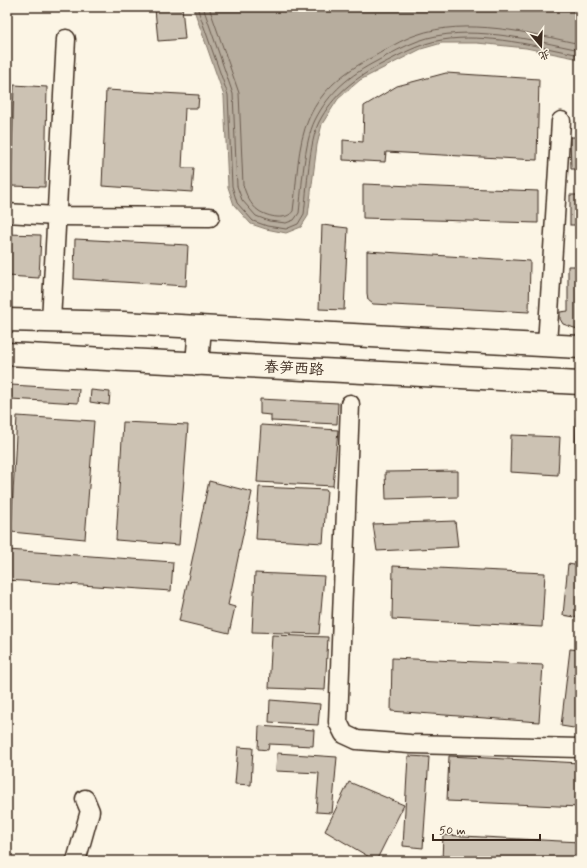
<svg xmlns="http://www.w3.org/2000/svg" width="587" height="868" viewBox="0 0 587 868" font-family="Mynerve,'LXGW WenKai TC',sans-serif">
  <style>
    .water { fill: #b7ad9e; stroke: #85796b }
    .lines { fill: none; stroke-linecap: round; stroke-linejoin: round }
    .shore { stroke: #6d5e51; stroke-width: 1 }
    .building { fill: #ccc2b3; stroke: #3b2a1e }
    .minor-casing { stroke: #3b2a1e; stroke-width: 21 }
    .major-casing { stroke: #3b2a1e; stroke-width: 25 }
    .minor { stroke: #fcf5e5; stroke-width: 18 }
    .major { stroke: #fcf5e5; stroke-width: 22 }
    .labels { text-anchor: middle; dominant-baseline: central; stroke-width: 3; stroke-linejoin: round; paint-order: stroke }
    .street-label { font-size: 15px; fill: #3b2a1e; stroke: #fcf5e5 }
  </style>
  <rect width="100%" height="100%" fill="#fcf5e5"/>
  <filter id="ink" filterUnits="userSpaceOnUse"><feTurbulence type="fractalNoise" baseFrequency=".025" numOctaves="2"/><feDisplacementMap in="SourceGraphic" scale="8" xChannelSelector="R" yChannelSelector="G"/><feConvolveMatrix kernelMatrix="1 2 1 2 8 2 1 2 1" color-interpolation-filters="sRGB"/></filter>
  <g filter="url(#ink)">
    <!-- water -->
    <polygon class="water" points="193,7 580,7 580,59 526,48 477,43 442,43 421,49 360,80 338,99 322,124 317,145 308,216 301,227 286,233 266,229 251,224 234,205 228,187 224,96"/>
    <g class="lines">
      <!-- shore -->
      <g class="shore">
        <path d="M197,7L228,95L232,186L237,203L253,221L267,226L286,229L298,224L304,214C307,190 309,142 319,122C333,95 354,79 380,65C400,55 420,43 442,40C487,33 536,46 580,55"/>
        <path d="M203,7L233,94L237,186L242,200L256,216L269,221L286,223L294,220L299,213C302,187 304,142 315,120C329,92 350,75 377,61C390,54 404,46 418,41C467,23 531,40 580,50"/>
        <path d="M209,7L239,93L243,185C246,194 250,205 259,211C268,217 287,221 293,211C297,182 297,144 309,118C322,89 345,71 373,57C387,49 401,40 416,35C466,17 530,33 580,44"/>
      </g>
    </g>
    <!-- building -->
    <g class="building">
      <polygon points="182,7 185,39 158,41 155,9"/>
      <polygon points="446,73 539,79 537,160 386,152 385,162 343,160 343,140 363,142 364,106 397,86"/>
      <polygon points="14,85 47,87 45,187 11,186"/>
      <polygon points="106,90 199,95 198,108 185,108 182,168 194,168 192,192 102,186"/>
      <polygon points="570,137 580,137 580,169 571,169"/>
      <polygon points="363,184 538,191 538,223 363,218"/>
      <rect x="570" y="195" width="10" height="30"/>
      <polygon points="322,225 348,228 344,310 319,309"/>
      <polygon points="7,234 41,235 39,278 7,276"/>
      <polygon points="75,239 188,245 186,286 74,279"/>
      <polygon points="367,251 530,261 529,312 373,304 368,300 367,293"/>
      <polygon points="568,266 580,266 580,330 563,324 560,319 560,312 568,311"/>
      <polygon points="11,385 79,389 78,403 11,399"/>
      <polygon points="91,390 110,392 109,405 90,402"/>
      <polygon points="260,399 338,403 337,424 271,421 271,415 260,414"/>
      <polygon points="17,416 94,421 85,539 11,532"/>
      <polygon points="576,417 580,417 580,460 575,460"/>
      <polygon points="123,422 188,425 179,545 116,540"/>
      <polygon points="261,425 338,430 333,486 257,482"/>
      <polygon points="511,435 560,437 558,475 510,472"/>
      <polygon points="458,471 458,497 386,499 385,472"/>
      <polygon points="209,481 252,492 228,605 235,607 229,633 179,621"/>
      <polygon points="259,487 327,490 323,543 256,539"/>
      <polygon points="455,521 458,547 377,551 373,524"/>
      <polygon points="8,550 173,562 171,591 7,580"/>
      <polygon points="568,564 580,566 580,618 563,615"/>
      <polygon points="393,566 545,573 542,627 392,619"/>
      <polygon points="255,573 324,576 319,634 252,632"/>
      <polygon points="272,635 328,637 325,690 269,688"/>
      <polygon points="570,649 580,650 580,729 561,726"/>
      <polygon points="392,658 543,665 539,722 391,711"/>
      <polygon points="270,700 320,704 318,725 269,722"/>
      <polygon points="259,726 314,730 313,746 269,744 268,750 258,749"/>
      <polygon points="238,747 253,748 251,785 235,784"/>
      <polygon points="277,753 337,757 332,813 316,812 319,773 276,771"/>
      <polygon points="408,756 429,757 423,848 403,846"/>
      <polygon points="449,756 580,763 580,807 447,801"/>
      <polygon points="349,782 404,805 376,861 325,831"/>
      <polygon points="443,835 580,842 580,861 442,861"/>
    </g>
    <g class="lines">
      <!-- minor casing -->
      <g class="minor-casing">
        <g id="minor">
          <polyline points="7,213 56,216 210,217"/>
          <polyline points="51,321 66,39"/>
          <polyline points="547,345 561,121"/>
          <polyline points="350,404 338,722 344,734 357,740 410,744 580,748"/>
          <polyline points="76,861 90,811 85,799"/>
        </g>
      </g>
      <!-- major casing -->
      <g class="major-casing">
        <g id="major">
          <polyline points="7,320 123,323 580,347"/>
          <polyline points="7,354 580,383"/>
          <polyline points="197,364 200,327"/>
        </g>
      </g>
      <!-- minor -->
      <use href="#minor" class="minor"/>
      <!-- major -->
      <use href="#major" class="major"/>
    </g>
  </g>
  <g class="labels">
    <!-- street labels -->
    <g class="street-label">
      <text transform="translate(294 369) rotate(3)">春笋西路</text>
    </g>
  </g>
  <!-- margin -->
  <rect width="587" height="868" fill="none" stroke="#fcf5e5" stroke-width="24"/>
  <rect x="12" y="12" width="563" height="844" fill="none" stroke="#3b2a1e" stroke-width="1.5" filter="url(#ink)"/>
  <!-- north arrow -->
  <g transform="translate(541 46) rotate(161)" stroke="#fcf5e5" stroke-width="3" paint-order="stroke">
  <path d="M0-3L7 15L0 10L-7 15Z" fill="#3b2a1e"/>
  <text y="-6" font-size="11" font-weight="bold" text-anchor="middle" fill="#3b2a1e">北</text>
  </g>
  <!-- scale -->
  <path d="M433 834v6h107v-6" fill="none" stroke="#3b2a1e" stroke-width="2"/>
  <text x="439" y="834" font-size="12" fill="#3b2a1e" stroke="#fcf5e5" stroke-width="3" paint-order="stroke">50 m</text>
</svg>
